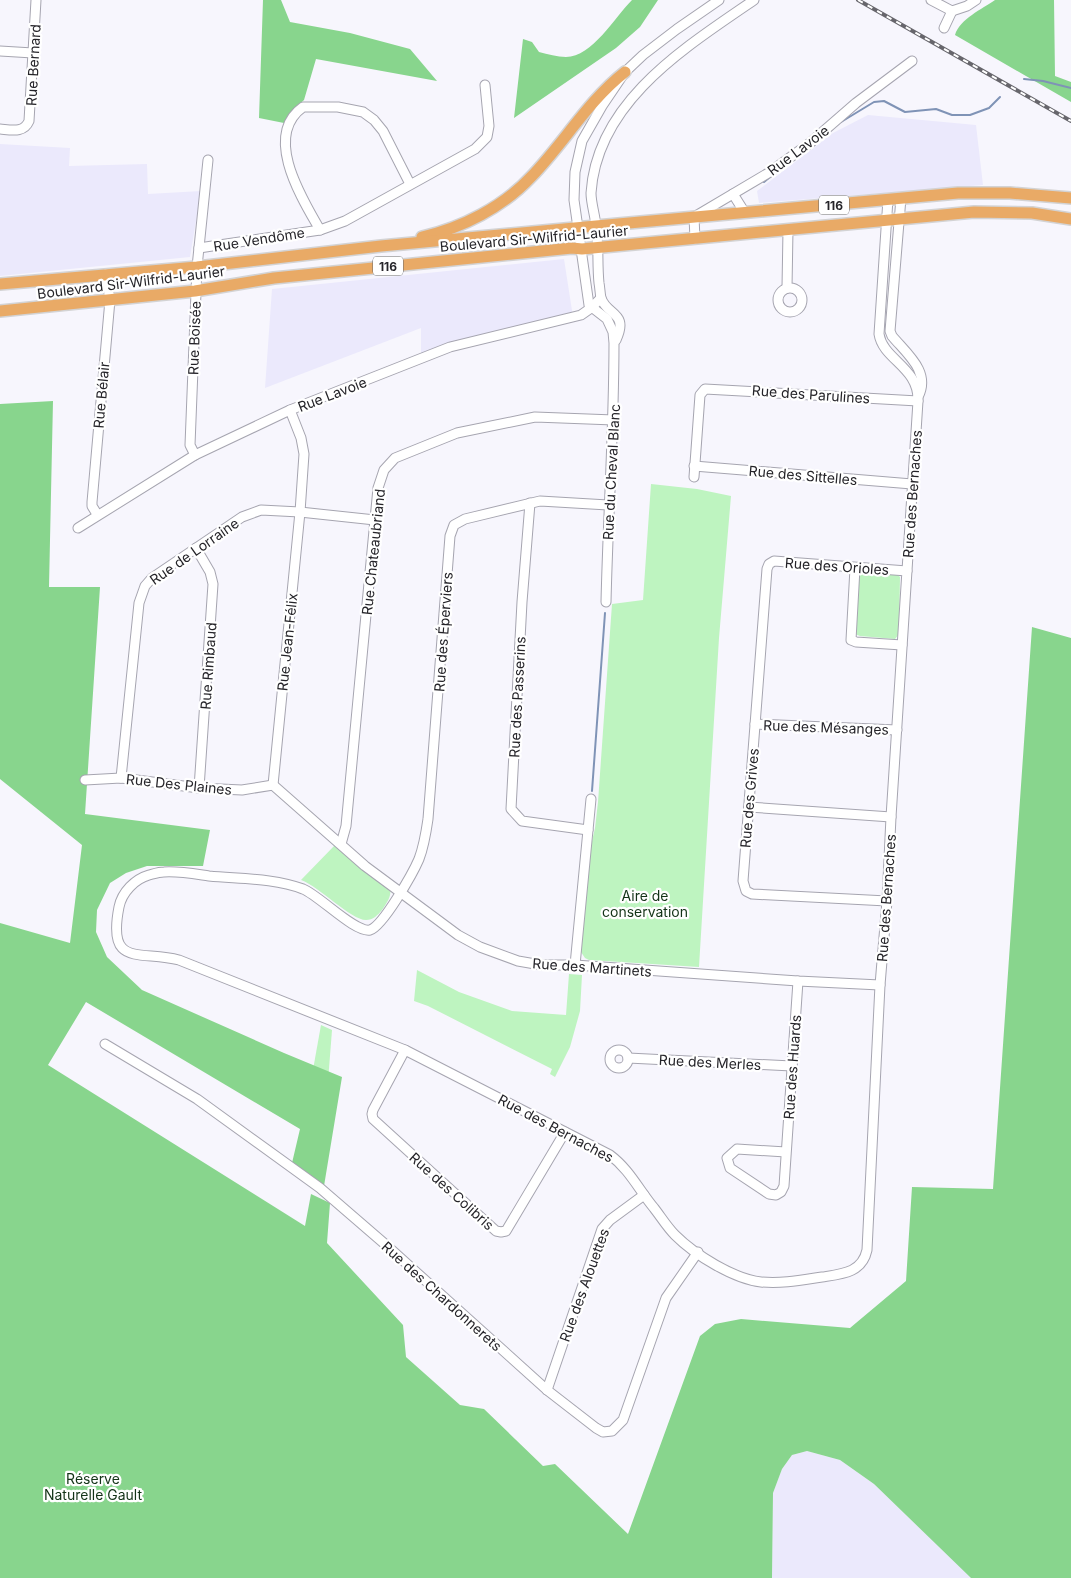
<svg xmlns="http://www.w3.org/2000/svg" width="1071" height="1578" viewBox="0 0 1071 1578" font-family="Inter,sans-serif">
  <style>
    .built { fill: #ebe9fc }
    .green { fill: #bef4c0 }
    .forest { fill: #88d58d }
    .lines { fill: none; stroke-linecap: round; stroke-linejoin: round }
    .stream { stroke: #7f93b6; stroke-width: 2 }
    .minor-casing { stroke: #a6a5b0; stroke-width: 11 }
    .major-casing { stroke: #d3d3d4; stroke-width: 14 }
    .minor { stroke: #fff; stroke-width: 9 }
    .major { stroke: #e9aa66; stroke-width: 11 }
    .rail-casing { stroke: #67666c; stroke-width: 4 }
    .rail { stroke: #fff; stroke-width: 2; stroke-dasharray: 5.5; stroke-linecap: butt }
    .labels { text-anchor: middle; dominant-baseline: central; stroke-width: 4.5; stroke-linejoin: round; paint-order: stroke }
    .shield { fill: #fff; stroke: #666669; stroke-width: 1 }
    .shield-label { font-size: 12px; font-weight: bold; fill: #252429 }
    .street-label { font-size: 14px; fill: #252429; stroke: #fff }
    .park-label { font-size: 14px; fill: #133317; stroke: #fff }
  </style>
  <rect width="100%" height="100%" fill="#f7f6fd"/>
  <!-- built -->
  <g class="built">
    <polygon points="868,115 976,125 983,185 759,203 757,191 833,133"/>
    <polygon points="0,144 70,148 69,166 147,164 148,194 201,191 190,257 0,276"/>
    <polygon points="564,259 573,317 421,359 421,328 265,388 272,289"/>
    <polygon points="807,1451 840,1460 874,1484 971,1578 772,1578 773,1493 782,1469 792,1455"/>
  </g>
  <!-- green -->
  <g class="green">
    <polygon points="651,484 697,489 731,496 719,638 699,967 589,960 585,958 581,952 590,850 595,828 598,802 612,604 643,600"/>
    <polygon points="865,572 898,575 900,577 899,634 895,639 860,636 855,634 858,578 859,575"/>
    <path d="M335,845L390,889C392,896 386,904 382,910C378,915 373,920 366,920C351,920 320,887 301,880Z"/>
    <polygon points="417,970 459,992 512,1011 566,1015 569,974 582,975 580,1011 570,1047 555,1077 550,1074 552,1069 428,1006 414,1001"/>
    <polygon points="321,1025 332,1030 320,1184 309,1092"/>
  </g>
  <!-- forest -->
  <g class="forest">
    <polygon points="263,0 281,0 290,22 350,33 410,49 437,81 316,59 304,100 294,109 284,123 259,118"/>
    <path d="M632,0H658L640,27L616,48L514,118L523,39L532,42L539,52C548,54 557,57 566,57C592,57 615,17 632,0Z"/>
    <path d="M995,0H1054L1055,76L1071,82V102L955,35C960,19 982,9 995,0Z"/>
    <polygon points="53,401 49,587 100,587 85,814 210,830 203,866 147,866 126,873 110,883 97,910 96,932 107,957 142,990 284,1053 342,1077 324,1186 292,1163 300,1129 86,1002 48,1065 305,1226 311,1194 330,1203 327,1243 403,1325 406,1357 460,1405 484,1409 543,1466 555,1464 628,1534 700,1336 715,1324 741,1319 850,1328 906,1281 912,1187 993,1189 1032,627 1071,638 1071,1578 971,1578 874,1484 840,1460 807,1451 792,1455 782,1469 773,1493 772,1578 0,1578 0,923 70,943 82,845 0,779 0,404"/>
  </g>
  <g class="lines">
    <!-- stream -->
    <g class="stream">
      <polyline points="1024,79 1043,81 1071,88"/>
      <polyline points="841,122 874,102 884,101 905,112 936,109 952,115 970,115 989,108 1000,97"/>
      <polyline points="764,182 770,177"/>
      <polyline points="592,791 605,613"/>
    </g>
    <!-- minor casing -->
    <g class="minor-casing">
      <g id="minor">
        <polyline points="931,0 952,11 967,6 976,0"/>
        <polyline points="944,28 952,11"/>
        <polyline points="0,51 33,53"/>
        <path d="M0,129C12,130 24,133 29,121L36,0"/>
        <polyline points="733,194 745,213"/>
        <path d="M901,198L890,331L892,336C907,354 931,372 918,397"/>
        <path d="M320,230C303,200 262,136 303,107H338L363,112L374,120L383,131L410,184"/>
        <polyline points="695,239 694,217 770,172 810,143 856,103 912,61"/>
        <polyline points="199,248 320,230 345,221 475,149 487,137 489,126 485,85"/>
        <polyline points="787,288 788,230"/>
        <circle cx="790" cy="300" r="12"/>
        <path d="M616,340C629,312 607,316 601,298C600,294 600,288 599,283C597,264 599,245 596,226C595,215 591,203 591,193C597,101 686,47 754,0"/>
        <polyline points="195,455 190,445 197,267 208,160"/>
        <polyline points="694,466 912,484"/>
        <polyline points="694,477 700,395 705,389 918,401"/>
        <polyline points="530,503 522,602 511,809 522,821 588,830"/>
        <path d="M608,505L540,501L465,519L454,525L450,536L428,819C426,833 424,846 419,859C413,873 383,926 370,930C355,933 320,896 303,889C274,878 240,879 209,876C195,874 179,871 164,872C159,872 153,874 149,875C135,879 122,892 119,907C107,968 139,950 179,960L405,1050L610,1155C629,1169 639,1190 654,1208C661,1217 667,1227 675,1235C695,1255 734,1279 761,1282C782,1284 802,1280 822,1277C842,1274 862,1273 867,1250L880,985L887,901L891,817L918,401C919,367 883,360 879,334L888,199"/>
        <polyline points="97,514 92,506 92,502 110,300 106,274"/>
        <polyline points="78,528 195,455 290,410 450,347 581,315 591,308 601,298"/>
        <polyline points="196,548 210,572 213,584 199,788"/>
        <polyline points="855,568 851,640 856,642 902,645"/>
        <path d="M606,602C608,516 614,429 614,343L613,332L607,319L589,305L574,200L575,172L582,141L602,106L625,72L643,55L677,29L719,0"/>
        <polyline points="755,724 897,730"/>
        <polyline points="121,778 139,603 145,586 152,578 242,517 261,510 300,512 375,520"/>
        <polyline points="85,780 121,778 199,788 242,790 273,785"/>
        <polyline points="273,785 365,866 458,935 480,947 518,961 541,965 575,965 798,981 880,985"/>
        <polyline points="273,785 300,512 304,454 301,438 290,410"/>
        <polyline points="749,807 891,817"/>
        <polyline points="341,844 346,826 378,488 384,470 395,458 457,433 535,417 614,420"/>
        <polyline points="887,901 752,894 746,891 743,881 767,569 769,564 774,561 907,571"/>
        <polyline points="575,965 591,799"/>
        <polyline points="105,1044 197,1099 320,1188 386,1245 547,1390 596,1428 603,1432 612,1431 623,1420 666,1298 698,1252"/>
        <polyline points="405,1050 373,1110 372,1114 373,1119 496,1231 501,1232 506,1231 565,1132"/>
        <circle cx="619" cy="1059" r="9"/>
        <polyline points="628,1058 792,1066"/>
        <polyline points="786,1152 737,1149 727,1158 730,1168 769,1194 776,1195 781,1192 784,1186 798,981"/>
        <polyline points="547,1390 602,1229 610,1220 644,1195"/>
      </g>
    </g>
    <!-- major casing -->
    <g class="major-casing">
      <g id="major">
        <path d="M422,237C462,228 503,207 531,177C564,143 588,101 625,72"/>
        <polyline points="0,284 197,267 381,246 596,226 958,193 1010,193 1071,198"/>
        <polyline points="0,311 195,291 274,278 572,248 582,249 974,212 1032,213 1071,219"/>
      </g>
    </g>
    <!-- minor -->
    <use href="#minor" class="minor"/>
    <!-- major -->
    <use href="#major" class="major"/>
    <!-- rail casing -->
    <g class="rail-casing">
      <polyline id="rail" points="858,0 1071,121"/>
    </g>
    <!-- rail -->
    <use href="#rail" class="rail"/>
  </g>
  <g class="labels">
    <!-- shield labels -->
    <g class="shield">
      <rect x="819" y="195.5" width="30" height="19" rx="4"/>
      <rect x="373" y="256.5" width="30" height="19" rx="4"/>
    </g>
    <g class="shield-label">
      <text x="834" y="205">116</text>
      <text x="388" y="266">116</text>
    </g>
    <!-- street labels -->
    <g class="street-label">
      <text transform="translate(33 65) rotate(-87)">Rue Bernard</text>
      <text transform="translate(798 150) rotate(-37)">Rue Lavoie</text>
      <text transform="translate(534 238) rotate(-5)">Boulevard Sir-Wilfrid-Laurier</text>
      <text transform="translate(259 239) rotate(-9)">Rue Vendôme</text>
      <text transform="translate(131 282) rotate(-7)">Boulevard Sir-Wilfrid-Laurier</text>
      <text transform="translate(194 338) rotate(-88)">Rue Boisée</text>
      <text transform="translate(332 394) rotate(-21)">Rue Lavoie</text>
      <text transform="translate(811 394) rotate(4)">Rue des Parulines</text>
      <text transform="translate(101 395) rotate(-85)">Rue Bélair</text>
      <text transform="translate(611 472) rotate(-87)">Rue du Cheval Blanc</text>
      <text transform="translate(803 475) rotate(5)">Rue des Sittelles</text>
      <text transform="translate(912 494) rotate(-86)">Rue des Bernaches</text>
      <text transform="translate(194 551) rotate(-35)">Rue de Lorraine</text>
      <text transform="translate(373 552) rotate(-84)">Rue Chateaubriand</text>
      <text transform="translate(837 566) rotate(4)">Rue des Orioles</text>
      <text transform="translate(443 632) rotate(-86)">Rue des Éperviers</text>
      <text transform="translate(287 642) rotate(-84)">Rue Jean-Félix</text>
      <text transform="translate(208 666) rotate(-86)">Rue Rimbaud</text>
      <text transform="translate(517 697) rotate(-87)">Rue des Passerins</text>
      <text transform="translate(826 727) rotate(2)">Rue des Mésanges</text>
      <text transform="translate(179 784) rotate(6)">Rue Des Plaines</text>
      <text transform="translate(749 798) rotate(-85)">Rue des Grives</text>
      <text transform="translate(886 898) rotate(-86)">Rue des Bernaches</text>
      <text transform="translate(592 967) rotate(4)">Rue des Martinets</text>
      <text transform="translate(710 1062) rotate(3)">Rue des Merles</text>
      <text transform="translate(792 1067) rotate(-86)">Rue des Huards</text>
      <text transform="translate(556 1128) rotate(28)">Rue des Bernaches</text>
      <text transform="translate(452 1191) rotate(42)">Rue des Colibris</text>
      <text transform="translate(584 1285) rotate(-70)">Rue des Alouettes</text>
      <text transform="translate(442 1296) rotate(42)">Rue des Chardonnerets</text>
    </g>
    <!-- park labels -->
    <g class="park-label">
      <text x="645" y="895">Aire de<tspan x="645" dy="16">conservation</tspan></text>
      <text x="93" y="1478">Réserve<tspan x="93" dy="16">Naturelle Gault</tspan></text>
    </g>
  </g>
</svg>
